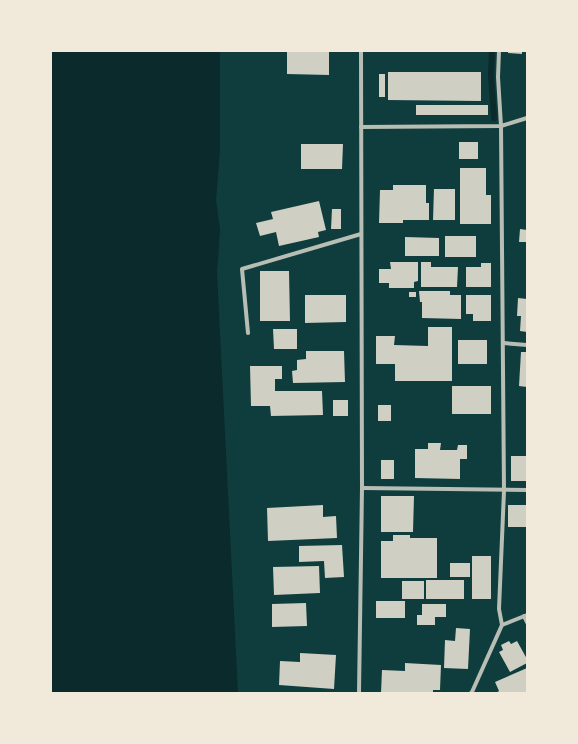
<svg xmlns="http://www.w3.org/2000/svg" width="578" height="744" viewBox="0 0 578 744" font-family="Poppins,sans-serif">
  <style>
    .water { fill: #0a2a2b }
    .lines { fill: none; stroke-linecap: round; stroke-linejoin: round }
    .stream { stroke: #0a2a2b; stroke-width: 6 }
    .building { fill: #cfcfc3 }
    .minor { stroke: #b8beb3; stroke-width: 4 }
  </style>
  <rect width="100%" height="100%" fill="#0f3d3e"/>
  <!-- water -->
  <polygon class="water" points="51,51 220,51 220,150 216,200 220,230 217,273 238,693 51,693"/>
  <g class="lines">
    <!-- stream -->
    <polyline class="stream" points="492,51 491,75 494,118"/>
  </g>
  <!-- building -->
  <g class="building">
    <polygon points="287,51 329,51 329,75 287,74"/>
    <polygon points="508,51 522,51 522,54 508,53"/>
    <polygon points="388,72 481,72 481,101 388,100"/>
    <rect x="379" y="74" width="6" height="23"/>
    <rect x="416" y="105" width="72" height="10"/>
    <rect x="459" y="142" width="19" height="17"/>
    <polygon points="301,144 343,144 342,169 301,169"/>
    <polygon points="460,168 486,168 486,195 491,195 491,224 460,224"/>
    <polygon points="393,185 426,185 426,203 429,203 429,220 403,220 403,223 379,223 380,190 393,190"/>
    <polygon points="434,189 455,189 455,220 433,220"/>
    <polygon points="319,201 326,230 318,232 319,237 279,246 276,232 260,236 256,223 273,219 271,212"/>
    <polygon points="332,209 341,209 341,229 331,229"/>
    <polygon points="520,229 527,230 527,242 519,242"/>
    <rect x="445" y="236" width="31" height="21"/>
    <polygon points="405,237 439,238 439,256 405,256"/>
    <polygon points="390,262 418,262 418,281 414,282 414,288 389,288 389,283 379,283 379,269 391,269"/>
    <polygon points="421,262 431,262 431,267 458,267 457,287 421,287"/>
    <polygon points="481,263 491,263 491,287 466,287 466,267 481,267"/>
    <polygon points="260,271 289,271 290,321 260,321"/>
    <polygon points="419,291 450,291 450,295 461,295 461,319 422,318 422,302 420,302"/>
    <rect x="409" y="292" width="7" height="5"/>
    <polygon points="305,295 346,295 346,322 305,323"/>
    <polygon points="466,295 491,295 491,321 473,321 473,314 466,314"/>
    <polygon points="518,298 527,299 527,332 520,331 521,316 517,316"/>
    <polygon points="428,327 452,327 452,381 395,381 395,364 376,364 376,336 395,336 394,345 428,346"/>
    <polygon points="273,329 297,329 297,349 274,349"/>
    <rect x="458" y="340" width="29" height="24"/>
    <polygon points="306,351 344,351 345,382 293,383 292,371 297,370 297,360 306,359"/>
    <polygon points="521,352 527,352 527,387 519,386"/>
    <polygon points="250,366 282,366 282,379 275,379 275,391 322,391 323,415 271,416 270,406 251,406"/>
    <rect x="452" y="386" width="39" height="28"/>
    <rect x="333" y="400" width="15" height="16"/>
    <rect x="378" y="405" width="13" height="16"/>
    <polygon points="428,443 441,443 440,450 457,450 458,445 467,445 467,459 460,459 460,479 415,478 415,449 428,449"/>
    <rect x="511" y="456" width="16" height="25"/>
    <rect x="381" y="460" width="13" height="19"/>
    <polygon points="381,496 414,496 413,532 381,532"/>
    <polygon points="323,505 323,517 336,516 337,538 268,541 267,508"/>
    <rect x="508" y="505" width="19" height="22"/>
    <polygon points="393,535 410,535 410,538 437,538 437,578 381,578 381,541 393,541"/>
    <polygon points="342,545 344,577 325,578 324,561 299,562 299,546"/>
    <rect x="472" y="556" width="19" height="43"/>
    <rect x="450" y="563" width="20" height="14"/>
    <polygon points="319,566 320,593 274,595 273,567"/>
    <rect x="426" y="580" width="38" height="19"/>
    <rect x="402" y="581" width="22" height="18"/>
    <rect x="376" y="601" width="29" height="17"/>
    <polygon points="306,603 307,626 272,627 272,604"/>
    <polygon points="422,604 446,604 446,617 435,617 435,625 417,625 417,615 422,615"/>
    <polygon points="456,628 470,629 468,669 444,668 445,640 455,641"/>
    <polygon points="509,641 511,644 517,641 527,659 527,663 510,672 499,652 503,650 501,645"/>
    <polygon points="300,653 336,655 334,689 279,685 280,661 300,662"/>
    <polygon points="405,663 441,665 440,690 433,690 433,693 381,693 382,670 405,671"/>
    <polygon points="527,668 527,693 496,693 499,691 495,682"/>
  </g>
  <g class="lines">
    <!-- minor -->
    <g class="minor">
      <polyline points="499,51 498,77 501,126 504,491 499,609 502,625 527,615"/>
      <polyline points="361,127 501,126 527,118"/>
      <polyline points="248,333 242,269 361,234"/>
      <polyline points="503,343 527,345"/>
      <polyline points="362,488 527,490"/>
      <polyline points="524,616 527,622"/>
      <polyline points="359,693 362,488 361,51"/>
      <polyline points="471,693 472,692 502,625"/>
    </g>
  </g>
  <!-- border -->
  <rect width="578" height="744" fill="none" stroke="#f1e9da" stroke-width="104"/>
</svg>
